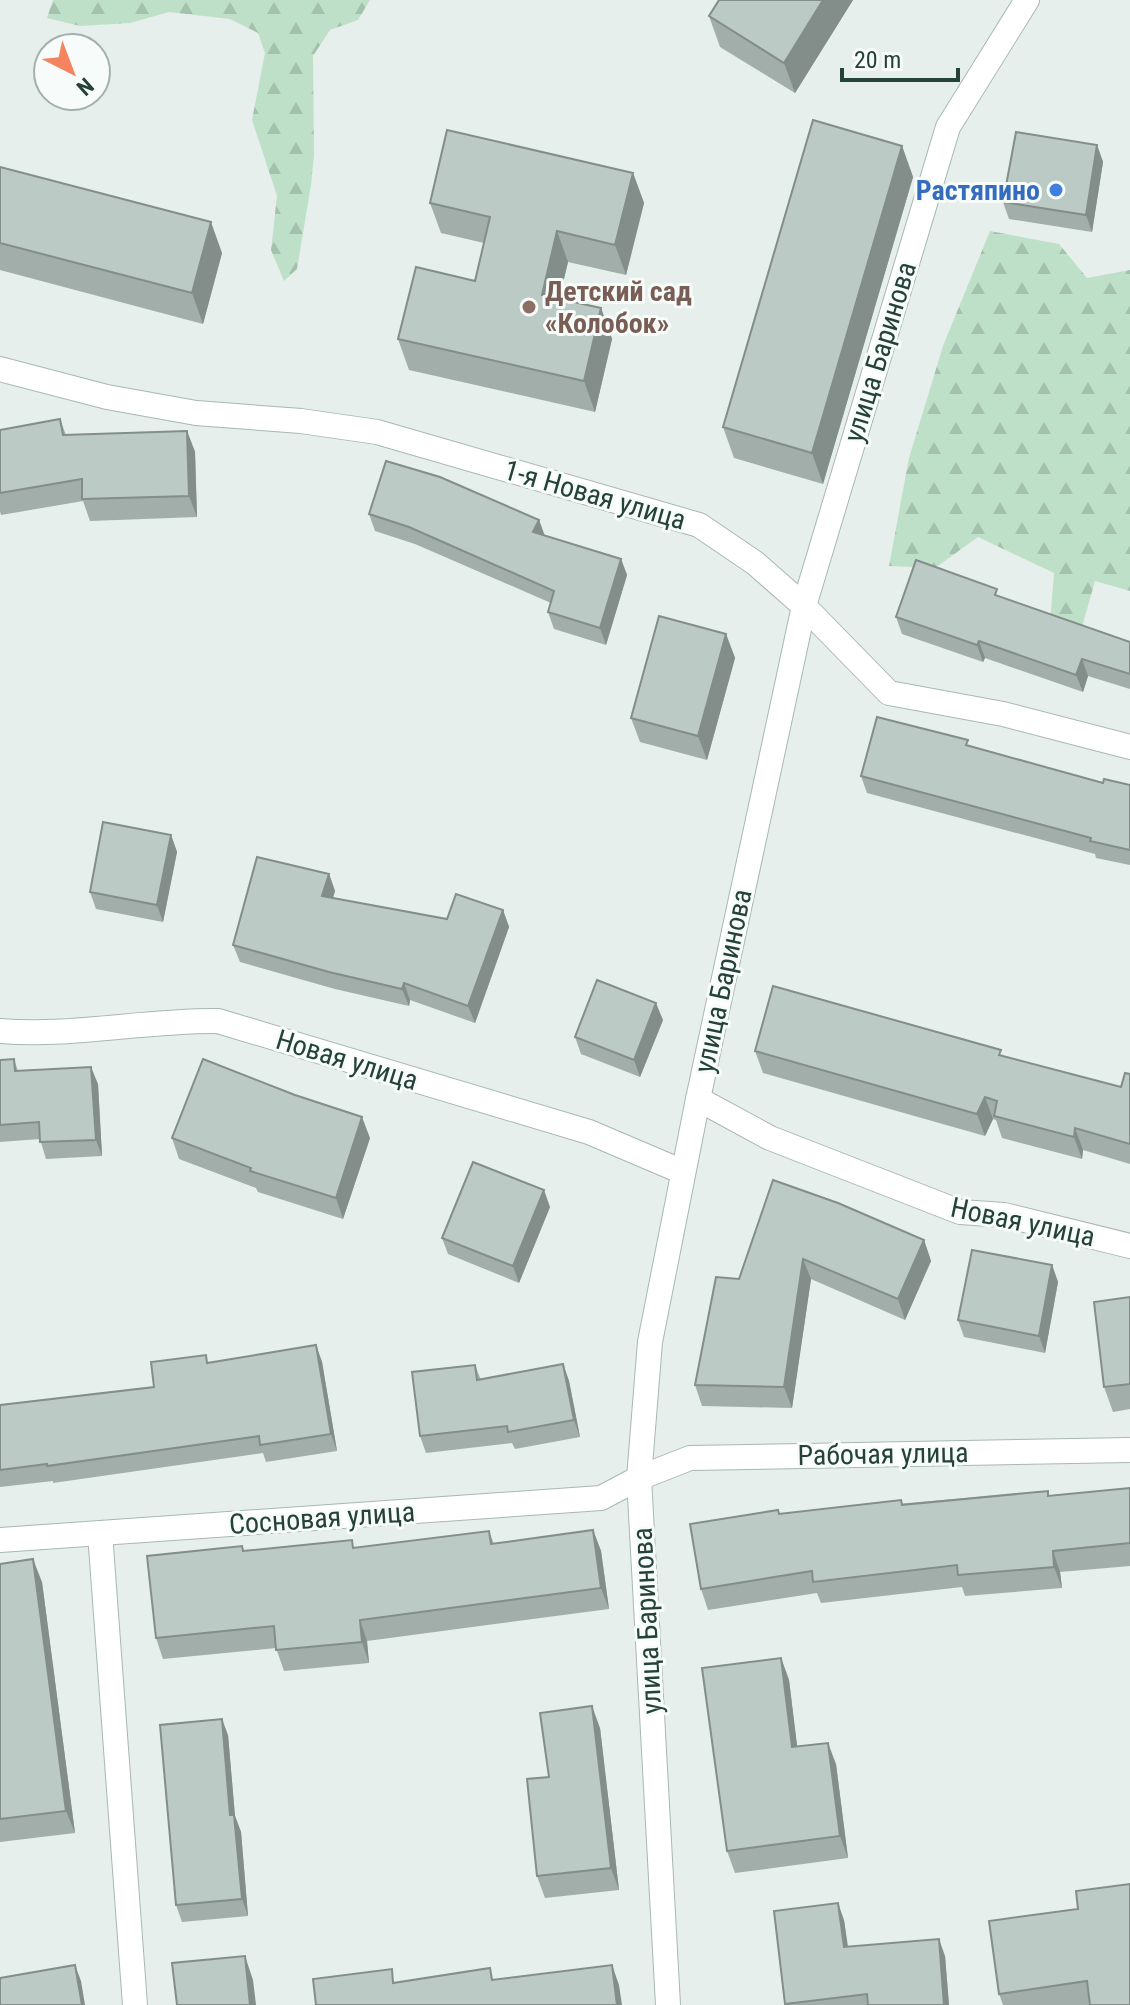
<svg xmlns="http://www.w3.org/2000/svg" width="1130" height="2005" viewBox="0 0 1130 2005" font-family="'Roboto Condensed',sans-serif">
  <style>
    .forest { fill: url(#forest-firs) }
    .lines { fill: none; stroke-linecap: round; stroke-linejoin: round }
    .minor-casing { stroke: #a8b8b2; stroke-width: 26 }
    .minor { stroke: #fff; stroke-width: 24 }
    .wall { fill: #a1aea9 }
    .shaded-wall { fill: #838d89 }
    .building { fill: #bbcac4; stroke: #838d89; stroke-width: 2 }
    .shop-dot { fill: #3f7fe0; stroke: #f7fbf9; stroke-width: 3 }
    .education-dot { fill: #8d6e63; stroke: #f7fbf9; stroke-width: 3 }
    .labels { text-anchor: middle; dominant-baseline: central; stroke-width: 6; stroke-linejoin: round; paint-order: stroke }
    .shop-label { font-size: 28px; font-weight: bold; fill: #366cbe; stroke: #f7fbf9; text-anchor: end }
    .education-label { font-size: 28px; font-weight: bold; fill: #785e54; stroke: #f7fbf9; text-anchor: start }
    .street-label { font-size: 28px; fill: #24423a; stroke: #f7fbf9 }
  </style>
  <defs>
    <pattern id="forest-firs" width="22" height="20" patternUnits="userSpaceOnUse" patternTransform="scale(2)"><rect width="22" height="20" fill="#bfe0c8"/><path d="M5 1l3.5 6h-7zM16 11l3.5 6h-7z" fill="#a4c1ad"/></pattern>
  </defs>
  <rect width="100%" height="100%" fill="#e6efeb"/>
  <!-- forest -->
  <g class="forest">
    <polygon points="53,0 370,0 358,20 330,30 313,56 314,155 311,185 297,269 284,281 271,250 277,196 252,120 265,53 258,33 230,19 169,12 130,23 80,26 47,18"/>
    <polygon points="990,231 1059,244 1087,278 1130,270 1130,591 1095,581 1082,627 1050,623 1054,573 978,537 935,568 889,566 909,458 943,346"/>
  </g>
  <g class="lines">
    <!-- minor casing -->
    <g class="minor-casing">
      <g id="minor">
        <polyline points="0,369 107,397 196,413 301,421 377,432 699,525 755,563 804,606 889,693 1003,714 1130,747"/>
        <path d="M0,1031C73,1037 145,1020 218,1021L589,1132L683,1172"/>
        <polyline points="698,1099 770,1138 960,1212 1004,1215 1130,1246"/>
        <polyline points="100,1533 135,2005"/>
        <polyline points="0,1540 601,1498 639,1478 690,1458 1130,1450"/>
        <polyline points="668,2005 639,1478 650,1342 698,1099 804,606 948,127 1027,0"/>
      </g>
    </g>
    <!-- minor -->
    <use href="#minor" class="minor"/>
  </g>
  <!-- wall -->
  <g class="wall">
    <polygon points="719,0 853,0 795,93 720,47 709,16"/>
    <polygon points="1097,145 1103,162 1092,232 1009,219 1003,202"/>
    <polygon points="902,146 913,177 823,484 734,458 723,427"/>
    <polygon points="0,167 222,253 203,324 0,270"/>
    <polygon points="633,173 644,203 626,275 568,262 559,299 601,308 612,339 595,412 409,370 398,339 475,281 484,243 441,233 430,203"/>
    <polygon points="60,419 66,435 187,431 195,452 197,517 90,521 83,501 1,515 0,511 0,430"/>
    <polygon points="369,514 539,520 545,536 621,559 627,575 606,645 554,629 548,612 551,603 415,544 375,531"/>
    <polygon points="1000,596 1130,642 1130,689 1088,676 1083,692 985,658 983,662 902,634 896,617"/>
    <polygon points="726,634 735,658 707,760 640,742 631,718"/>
    <polygon points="970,746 1103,783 1130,785 1130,865 1096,858 1095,854 867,793 861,776"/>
    <polygon points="171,835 177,852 163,922 96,909 90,892"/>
    <polygon points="329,874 335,891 333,898 447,919 503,910 509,927 475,1023 410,1000 409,1006 335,989 240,962 233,945"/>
    <polygon points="663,1020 640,1077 581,1054 575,1037"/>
    <polygon points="755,1051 1003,1056 1121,1087 1130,1074 1130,1164 1083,1150 1082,1159 1002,1138 996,1120 993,1119 985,1136 763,1073"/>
    <polygon points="14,1059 18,1071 98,1084 102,1156 46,1159 40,1139 0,1142 0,1060"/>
    <polygon points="295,1095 370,1138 343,1219 258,1192 256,1188 179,1159 172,1138"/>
    <polygon points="773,1180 924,1240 931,1261 905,1320 811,1279 792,1408 702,1406 695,1385 739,1279"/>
    <polygon points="550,1207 519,1283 448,1254 442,1238"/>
    <polygon points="1052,1265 1058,1282 1045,1353 964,1337 958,1320"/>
    <polygon points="1130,1297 1130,1409 1113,1412 1104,1387"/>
    <polygon points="316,1345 322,1362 337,1451 266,1462 263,1453 53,1483 53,1481 0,1487 0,1405 154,1387 209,1363"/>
    <polygon points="563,1364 569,1381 580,1437 515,1449 512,1443 426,1453 420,1436 475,1365 481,1380"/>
    <polygon points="1130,1488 1130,1566 1060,1572 1062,1588 965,1596 962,1587 821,1603 817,1593 708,1610 701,1589 778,1510 780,1514 1048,1491 1049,1496"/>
    <polygon points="593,1530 601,1551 609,1609 367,1641 369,1663 284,1671 276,1648 163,1659 156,1638 242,1546 244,1550 355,1548 489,1531 494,1544"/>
    <polygon points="0,1564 42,1582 75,1833 0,1842"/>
    <polygon points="781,1658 789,1680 797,1747 836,1764 848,1858 735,1873 727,1851"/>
    <polygon points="600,1728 619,1890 545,1898 537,1876 549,1777"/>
    <polygon points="228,1735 235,1816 241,1832 248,1916 182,1922 176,1905"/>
    <polygon points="1078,1909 1130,2005 1003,2005 999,1994"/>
    <polygon points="844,1920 848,1946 945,1956 949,2005 786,2005"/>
  </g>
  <!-- shaded-wall -->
  <g class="shaded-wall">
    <polygon points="823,0 853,0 795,93 784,63"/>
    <polygon points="1097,145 1103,162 1092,232 1086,215"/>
    <polygon points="902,146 913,177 823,484 812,453"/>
    <polygon points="633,173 644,203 626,275 615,245"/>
    <polygon points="211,222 222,253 203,324 192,293"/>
    <polygon points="557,231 568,262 553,325 542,295"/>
    <polygon points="601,308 612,339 595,412 584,381"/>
    <polygon points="187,431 195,452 197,517 189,496"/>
    <polygon points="539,520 545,537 533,532"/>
    <polygon points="621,559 627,575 606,645 600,628"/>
    <polygon points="726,634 735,658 707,760 698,736"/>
    <polygon points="979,641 985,658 983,662 977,645"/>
    <polygon points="1082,659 1088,676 1083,692 1076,675"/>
    <polygon points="171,835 177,852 163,922 157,905"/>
    <polygon points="329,874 335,891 328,913 322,896"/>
    <polygon points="503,910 509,927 475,1023 468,1006"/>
    <polygon points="404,983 410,1000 409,1006 402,989"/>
    <polygon points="656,1003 663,1020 640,1077 634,1060"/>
    <polygon points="91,1067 98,1084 102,1156 96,1140"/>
    <polygon points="985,1097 993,1119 985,1136 977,1114"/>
    <polygon points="362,1117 370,1138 343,1219 336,1198"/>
    <polygon points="1075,1128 1083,1150 1082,1159 1074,1137"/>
    <polygon points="544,1190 550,1207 519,1283 513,1266"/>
    <polygon points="924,1240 931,1261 905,1320 898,1299"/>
    <polygon points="803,1259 811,1279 792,1408 784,1387"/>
    <polygon points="1052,1265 1058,1282 1045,1353 1039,1336"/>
    <polygon points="316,1345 322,1362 337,1451 331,1434"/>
    <polygon points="563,1364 569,1381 580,1437 574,1420"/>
    <polygon points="593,1530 601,1551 609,1609 601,1588"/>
    <polygon points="1053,1551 1060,1572 1062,1588 1054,1567"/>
    <polygon points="33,1559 42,1582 75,1833 66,1811"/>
    <polygon points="360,1620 367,1641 369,1663 362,1642"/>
    <polygon points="781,1658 789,1680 800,1769 792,1747"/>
    <polygon points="592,1706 600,1728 619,1890 611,1868"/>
    <polygon points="222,1719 228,1735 235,1816 241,1832 248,1916 242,1899 230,1815"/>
    <polygon points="828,1743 836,1764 848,1858 840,1836"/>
    <polygon points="838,1903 844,1920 850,1964 844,1947"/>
    <polygon points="939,1939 945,1956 949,2005 944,2005"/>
    <polygon points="245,1956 253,1980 256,2005 250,2005"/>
    <polygon points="75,1965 81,1981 85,2005 82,2005"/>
    <polygon points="612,1965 619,1985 622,2005 617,2005"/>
  </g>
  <!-- building -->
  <g class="building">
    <polygon points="719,0 823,0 784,63 709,16"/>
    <polygon points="813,120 902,146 812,453 723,427"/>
    <polygon points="447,130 633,173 615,245 557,231 542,295 601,308 584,381 398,339 416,267 475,281 490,217 430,203"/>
    <polygon points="1016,132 1097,145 1086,215 1003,202"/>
    <polygon points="0,167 211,222 192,293 0,243"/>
    <polygon points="60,419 63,435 187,431 189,496 82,499 82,479 0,493 0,430"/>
    <polygon points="386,461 440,477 539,520 533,532 621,559 600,628 548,612 554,591 409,527 369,514"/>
    <polygon points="916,560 997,589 995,595 1130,642 1130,674 1082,659 1076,675 979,641 977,645 896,617"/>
    <polygon points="659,616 726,634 698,736 631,718"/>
    <polygon points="877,717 968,740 966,745 1103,783 1104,779 1130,785 1130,850 1090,841 1091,838 861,776"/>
    <polygon points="103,822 171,835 157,905 90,892"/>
    <polygon points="257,857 329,874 322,896 447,919 456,894 503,910 468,1006 404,983 402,989 329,972 233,945"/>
    <polygon points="597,980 656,1003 634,1060 575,1037"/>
    <polygon points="773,986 1001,1050 999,1055 1121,1087 1125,1073 1130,1074 1130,1144 1075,1128 1074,1137 994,1116 997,1101 985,1097 977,1114 755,1051"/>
    <polygon points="14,1059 15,1071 91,1067 96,1140 40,1142 39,1122 0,1125 0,1060"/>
    <polygon points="203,1059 295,1095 362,1117 336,1198 250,1171 251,1168 172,1138"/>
    <polygon points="473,1162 544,1190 513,1266 442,1238"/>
    <polygon points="773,1180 838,1203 924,1240 898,1299 803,1259 784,1387 695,1385 716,1277 739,1279"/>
    <polygon points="972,1250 1052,1265 1039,1336 958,1320"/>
    <polygon points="1130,1297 1130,1384 1104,1387 1094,1302"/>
    <polygon points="316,1345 331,1434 260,1445 259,1436 47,1466 47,1464 0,1470 0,1405 154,1387 151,1362 206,1355 207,1363"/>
    <polygon points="563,1364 574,1420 508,1432 507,1426 420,1436 412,1372 475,1365 477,1380"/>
    <polygon points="1130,1488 1130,1543 1053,1551 1054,1567 958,1575 957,1565 813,1582 812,1571 701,1589 690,1524 778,1510 779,1514 901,1500 902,1505 1048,1491 1048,1496"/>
    <polygon points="593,1530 601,1588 360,1620 362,1642 276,1650 274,1626 156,1638 147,1556 242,1546 243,1551 352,1540 353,1548 489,1531 491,1544"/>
    <polygon points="33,1559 66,1811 0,1819 0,1564"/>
    <polygon points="781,1658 792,1747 828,1743 840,1836 727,1851 702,1668"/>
    <polygon points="592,1706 611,1868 537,1876 527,1779 549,1777 540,1713"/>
    <polygon points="222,1719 230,1815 234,1815 242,1899 176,1905 160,1725"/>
    <polygon points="1130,1884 1130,2005 1090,2005 1087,1981 999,1994 989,1921 1078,1909 1076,1891"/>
    <polygon points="838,1903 844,1947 939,1939 944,2005 868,2005 867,1994 785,2004 774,1911"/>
    <polygon points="245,1956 250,2005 177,2005 172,1963"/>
    <polygon points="75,1965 82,2005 0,2005 0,1978"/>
    <polygon points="612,1965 617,2005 316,2005 313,1979 392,1969 393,1983 490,1968 492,1980"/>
  </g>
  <!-- markers -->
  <circle class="shop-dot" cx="1056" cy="190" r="8"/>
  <circle class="education-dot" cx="529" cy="307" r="8"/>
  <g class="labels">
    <!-- shop labels -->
    <g class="shop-label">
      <text x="1040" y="190">Растяпино</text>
    </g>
    <!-- education labels -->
    <g class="education-label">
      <text x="545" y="291">Детский сад<tspan x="545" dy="32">«Колобок»</tspan></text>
    </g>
    <!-- street labels -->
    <g class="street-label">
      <text transform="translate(880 352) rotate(-73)">улица Баринова</text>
      <text transform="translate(595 495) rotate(16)">1-я Новая улица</text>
      <text transform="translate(723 981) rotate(-78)">улица Баринова</text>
      <text transform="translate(347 1060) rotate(17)">Новая улица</text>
      <text transform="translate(1023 1222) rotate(12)">Новая улица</text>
      <text transform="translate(883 1454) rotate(-1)">Рабочая улица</text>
      <text transform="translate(322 1518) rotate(-4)">Сосновая улица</text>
      <text transform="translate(647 1621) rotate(-93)">улица Баринова</text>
    </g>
  </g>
  <!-- north arrow -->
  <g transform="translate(72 72) rotate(138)"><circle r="38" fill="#f7fbf9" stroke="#a3b1ad" stroke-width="2"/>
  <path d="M0-6L14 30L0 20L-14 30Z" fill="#f4845f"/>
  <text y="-12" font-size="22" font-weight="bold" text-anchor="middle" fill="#24423a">N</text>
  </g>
  <!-- scale -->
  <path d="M842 68v12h116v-12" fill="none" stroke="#24423a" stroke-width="4"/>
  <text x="854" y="68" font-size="24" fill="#24423a" stroke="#f7fbf9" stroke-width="6" paint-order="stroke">20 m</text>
</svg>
